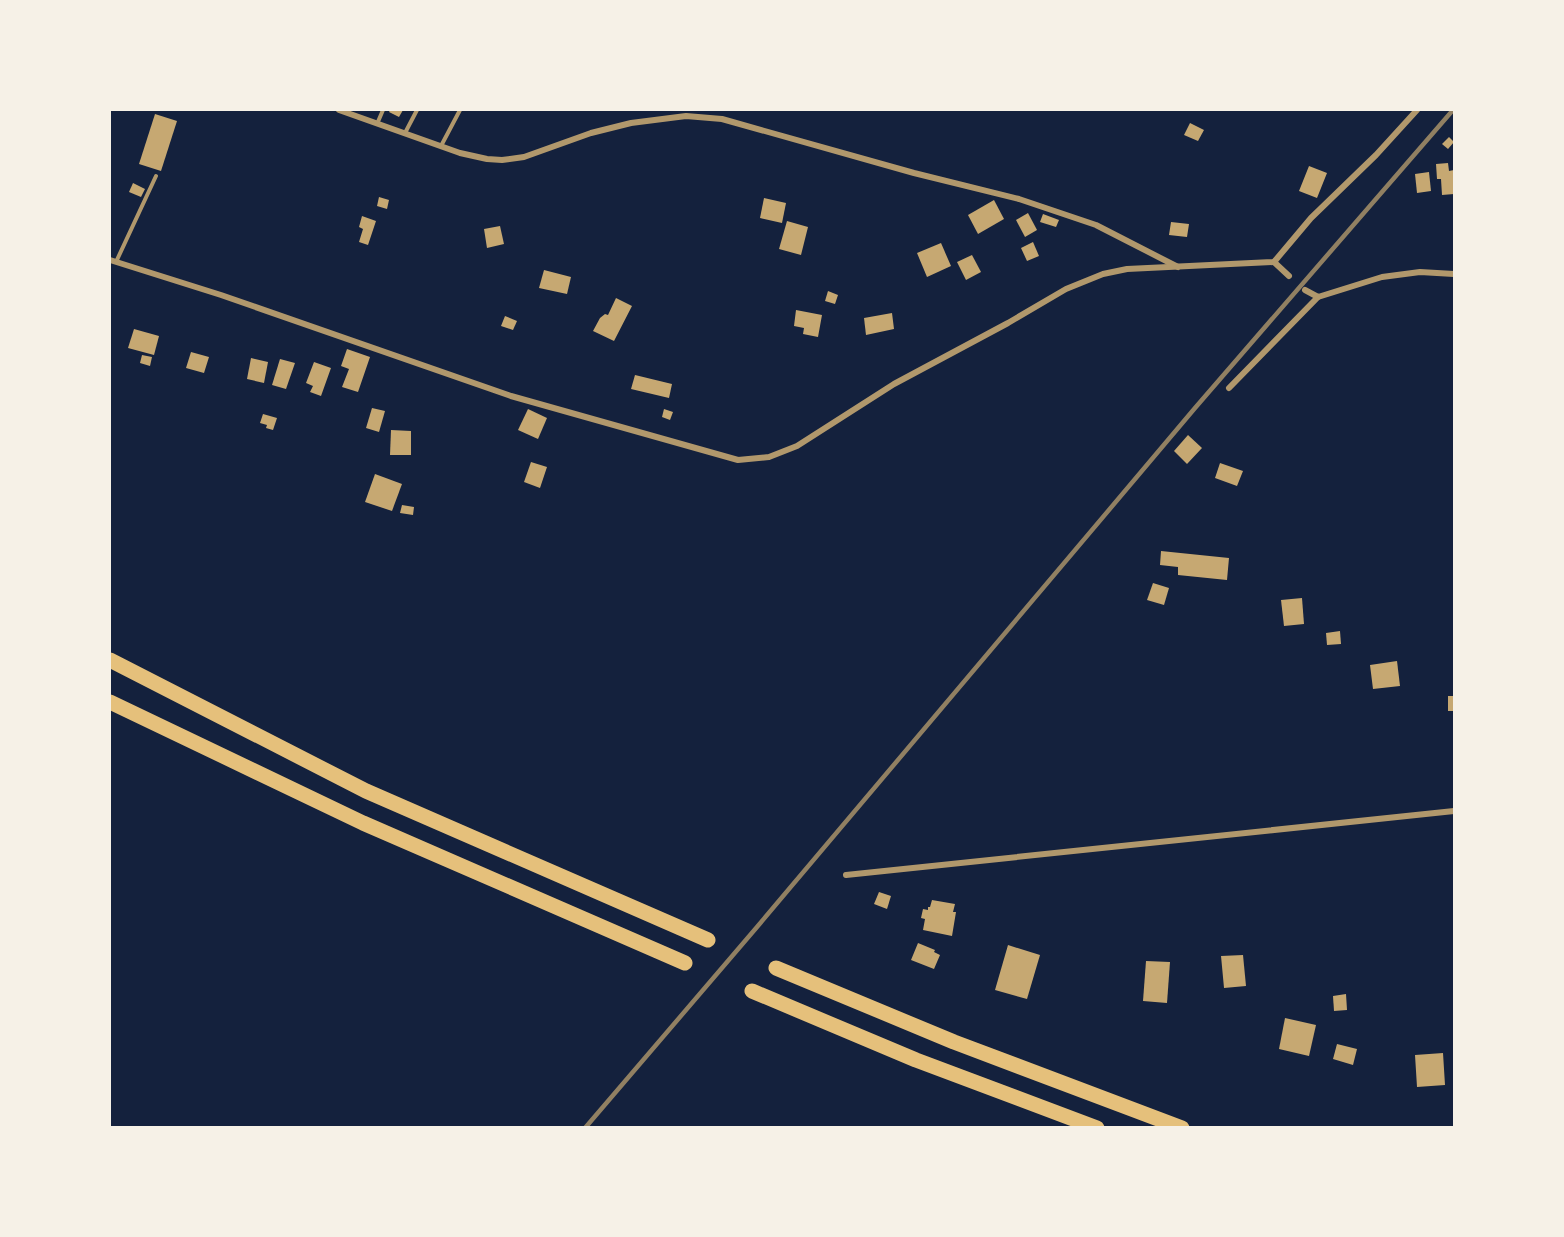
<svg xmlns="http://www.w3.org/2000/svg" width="1564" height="1237" viewBox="0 0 1564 1237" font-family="'Noto Serif',serif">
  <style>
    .building { fill: #c6a872 }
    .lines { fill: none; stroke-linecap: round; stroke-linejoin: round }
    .service { stroke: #b1986c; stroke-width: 4 }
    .minor { stroke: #b1986c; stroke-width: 6 }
    .motorway { stroke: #e5c07b; stroke-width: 15 }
    .rail { stroke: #918062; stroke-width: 4.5 }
  </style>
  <rect width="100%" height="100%" fill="#14213d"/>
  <!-- building -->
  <g class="building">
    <polygon points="390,110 403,110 399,117 389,112"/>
    <polygon points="155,114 177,121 161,171 139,164"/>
    <polygon points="1190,123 1204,130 1198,141 1184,135"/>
    <polygon points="1449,137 1454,142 1448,149 1442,144"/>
    <polygon points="1448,163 1449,171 1454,170 1454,194 1442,195 1441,179 1437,179 1436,164"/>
    <polygon points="1309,166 1327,173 1317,198 1299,191"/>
    <polygon points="1429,172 1431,191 1417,193 1415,174"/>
    <polygon points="133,183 145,189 141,197 129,192"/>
    <polygon points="379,197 389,200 387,209 377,206"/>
    <polygon points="764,198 786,203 782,223 760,218"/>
    <polygon points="994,200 1004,219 978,234 968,215"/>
    <polygon points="1028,213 1037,230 1025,237 1016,220"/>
    <polygon points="1043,214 1059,220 1056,227 1040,222"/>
    <polygon points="362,216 376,221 368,245 359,242 363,229 359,227"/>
    <polygon points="787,221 808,227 801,255 779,249"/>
    <polygon points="1171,222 1189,224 1187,237 1169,235"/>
    <polygon points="500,226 504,244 487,248 484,229"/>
    <polygon points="1033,242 1039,256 1027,261 1021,248"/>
    <polygon points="941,243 951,266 927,277 917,253"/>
    <polygon points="972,255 981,272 966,280 957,262"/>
    <polygon points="544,270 571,277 567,294 539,288"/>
    <polygon points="828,291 838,295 835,304 825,301"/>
    <polygon points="616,298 632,306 614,341 593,331 600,318 605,314 608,315"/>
    <polygon points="796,310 822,315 818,337 803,334 804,328 794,326"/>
    <polygon points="892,313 894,329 866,335 864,318"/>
    <polygon points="505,316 517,321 513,330 501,326"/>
    <polygon points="134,329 159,336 154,355 128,348"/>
    <polygon points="347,349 370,357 358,392 342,387 349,369 341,366"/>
    <polygon points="191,352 209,357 204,373 186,368"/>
    <polygon points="142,355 152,357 150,366 140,363"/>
    <polygon points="251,358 268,362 264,383 247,379"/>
    <polygon points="280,359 295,363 286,389 272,385"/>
    <polygon points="314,362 331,368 321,396 310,392 313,386 306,383"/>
    <polygon points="635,375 672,384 669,398 631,389"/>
    <polygon points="372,408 385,411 379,432 366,428"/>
    <polygon points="528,409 547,418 538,439 518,430"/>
    <polygon points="664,409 673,412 670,420 662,417"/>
    <polygon points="263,414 277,418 273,430 266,428 267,425 260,423"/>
    <polygon points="391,430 411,431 411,455 390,455"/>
    <polygon points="1188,435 1202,448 1187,464 1174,451"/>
    <polygon points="531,462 547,467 540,488 524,482"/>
    <polygon points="1220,463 1243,471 1237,486 1215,478"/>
    <polygon points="375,474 402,484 392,511 365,502"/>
    <polygon points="402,505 414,507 413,515 400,513"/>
    <polygon points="1161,551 1229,558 1227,580 1178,575 1178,567 1160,565"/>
    <polygon points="1153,583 1169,588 1164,605 1147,600"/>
    <polygon points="1302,598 1304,624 1284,626 1281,600"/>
    <polygon points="1340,631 1341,644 1327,645 1326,633"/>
    <polygon points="1397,661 1400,686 1373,689 1370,665"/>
    <rect x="1448" y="696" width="6" height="15"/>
    <polygon points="879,892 891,896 887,909 874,904"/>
    <polygon points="932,900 955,904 953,912 956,912 952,936 923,930 925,919 921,918 923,909 928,910 928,907 930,907"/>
    <polygon points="918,943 935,950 934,952 940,955 934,969 911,960"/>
    <polygon points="1008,945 1040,955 1027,999 995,990"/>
    <polygon points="1243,955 1246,986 1224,988 1221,956"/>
    <polygon points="1146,961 1170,962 1167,1003 1143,1001"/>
    <polygon points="1346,994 1347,1010 1334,1011 1333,996"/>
    <polygon points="1285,1018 1316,1025 1309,1056 1279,1049"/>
    <polygon points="1337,1044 1357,1049 1353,1065 1333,1059"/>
    <polygon points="1443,1053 1445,1085 1417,1087 1415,1055"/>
  </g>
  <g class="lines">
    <!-- service -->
    <g class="service">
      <polyline points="377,124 383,110"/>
      <polyline points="405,133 417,110"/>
      <polyline points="441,146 460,110"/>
      <polyline points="116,262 156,176"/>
    </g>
    <!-- minor -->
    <g class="minor">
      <polyline points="339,110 460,153 487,159 502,160 524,157 591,133 631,123 686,116 722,119 914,173 1019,199 1096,225 1178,267"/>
      <polyline points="110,260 221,295 511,396 738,460 769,457 797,446 894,384 1008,323 1066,289 1103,274 1127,269 1274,262 1311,218 1376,155 1417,110"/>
      <polyline points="1274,262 1289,276"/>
      <polyline points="1305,290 1318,297 1382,277 1420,272 1454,274"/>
      <polyline points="1229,388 1318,297"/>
      <polyline points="846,875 1454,811"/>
    </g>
    <!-- motorway -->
    <g class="motorway">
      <polyline points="110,660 366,791 708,940"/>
      <polyline points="110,702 363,823 685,963"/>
      <polyline points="776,968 954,1042 1182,1128"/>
      <polyline points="752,991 916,1060 1097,1128"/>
    </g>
    <!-- rail -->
    <polyline class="rail" points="585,1128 757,927 1195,408 1453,110"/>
  </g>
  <!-- border -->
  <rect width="1564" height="1237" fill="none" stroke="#f6f1e7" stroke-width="222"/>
</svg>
